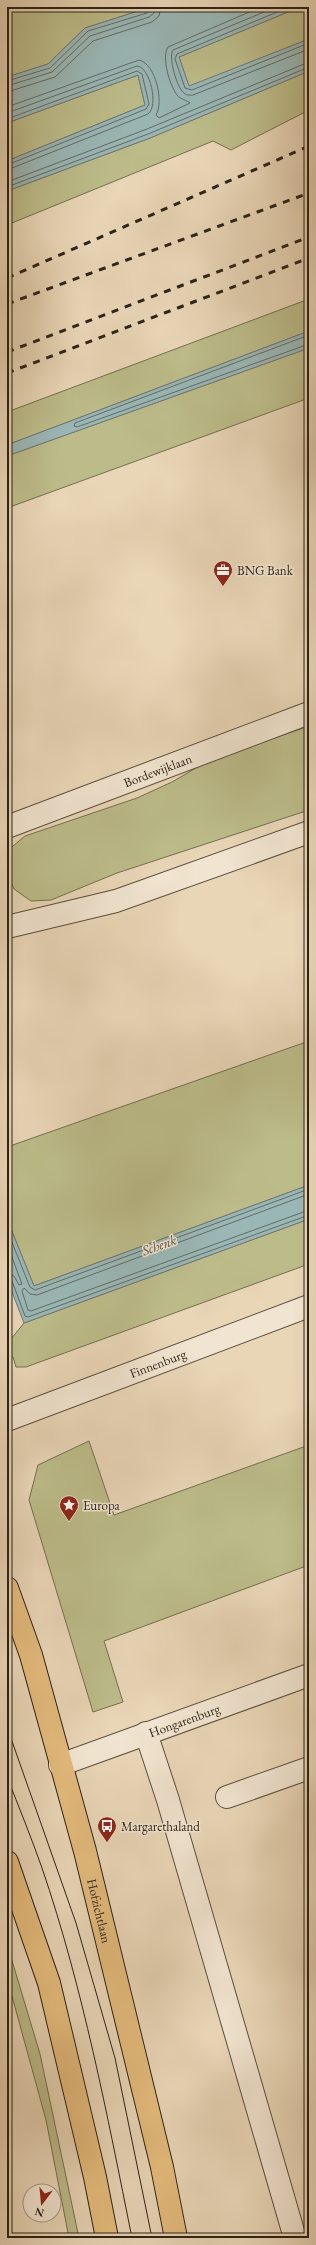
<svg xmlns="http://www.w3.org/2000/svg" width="316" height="2245" viewBox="0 0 316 2245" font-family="'EB Garamond',serif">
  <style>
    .green { fill: #bcbc8a; stroke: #746f50 }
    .water { fill: #9ab7b6; stroke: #6e7b76 }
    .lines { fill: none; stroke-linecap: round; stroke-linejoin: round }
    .shore { stroke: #626c66; stroke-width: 1 }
    .minor-casing { stroke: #5a4f3f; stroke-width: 24 }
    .major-casing { stroke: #2b2217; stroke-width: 24 }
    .minor { stroke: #f1e4d0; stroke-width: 22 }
    .major { stroke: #e4bb7c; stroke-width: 22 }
    .tram { stroke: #2b2217; stroke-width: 1 }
    .rail { stroke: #2b2217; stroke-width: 3; stroke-dasharray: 7 7; stroke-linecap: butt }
    .labels { text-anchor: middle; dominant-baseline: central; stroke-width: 3; stroke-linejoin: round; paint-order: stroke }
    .poi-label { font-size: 13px; fill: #2b2217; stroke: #f1e4d0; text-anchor: start }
    .street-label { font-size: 13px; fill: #2b2217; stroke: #f1e4d0 }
    .water-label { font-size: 14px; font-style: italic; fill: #4c4f47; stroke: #f1e4d0 }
  </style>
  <rect width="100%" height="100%" fill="#e9d6b7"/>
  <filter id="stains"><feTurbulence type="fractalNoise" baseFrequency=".005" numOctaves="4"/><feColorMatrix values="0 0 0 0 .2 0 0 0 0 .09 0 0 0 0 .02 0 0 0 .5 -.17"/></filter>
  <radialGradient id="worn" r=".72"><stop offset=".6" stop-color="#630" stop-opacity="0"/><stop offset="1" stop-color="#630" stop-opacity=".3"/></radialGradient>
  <!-- green -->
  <g class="green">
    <polygon points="7,7 151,7 85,28 48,64 8,77"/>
    <polygon points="300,7 309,7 309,39 189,87 179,57"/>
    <polygon points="309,71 309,110 231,150 213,141 7,225 7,191 150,138"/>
    <polygon points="138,75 145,105 7,161 7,123"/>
    <polygon points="309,299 309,331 7,445 7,412"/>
    <polygon points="309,348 309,398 7,508 7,456"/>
    <polygon points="309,726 309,810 117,873 51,900 31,901 14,889 7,873 7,851 25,836 137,798 172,782 208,761"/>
    <polygon points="309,1041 309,1185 34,1286 7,1219 7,1147"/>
    <polygon points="309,1219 309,1264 26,1367 16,1367 13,1357 7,1358 7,1344 24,1323"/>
    <polygon points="89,1441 114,1515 309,1445 309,1565 104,1641 123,1702 93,1712 29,1500 38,1465"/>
    <polygon points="7,1944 40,2054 79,2238 69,2238 46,2120 7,1978"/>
  </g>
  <!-- water -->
  <g class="water">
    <polygon points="151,7 300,7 179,57 189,86 309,39 309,71 150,138 7,191 7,161 145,105 138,75 7,123 7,77 48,64 85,28"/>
    <polygon points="309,331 309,348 7,456 7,445"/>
    <polygon points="309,1185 309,1219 24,1323 7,1279 7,1219 34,1286"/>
  </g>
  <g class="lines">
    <!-- shore -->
    <g class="shore">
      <path d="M276,7L173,50C168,57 177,88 184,93C187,96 190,95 193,95L309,49"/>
      <polyline points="289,7 177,54 175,59 185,88 192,90 309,43"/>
      <polyline points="7,81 50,68 88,31 147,13 150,7"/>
      <polyline points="7,86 52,72 90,36 149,17 154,13 155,7"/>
      <polyline points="7,92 55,77 93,41 152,22 159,16 161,7"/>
      <path d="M7,107L139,60C156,64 164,102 156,115L159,118L190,103C187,100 181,100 177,95C170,86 161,57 168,47L261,7"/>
      <path d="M7,113L137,66C150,67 159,106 148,114L7,170"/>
      <polyline points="7,119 137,71 142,74 149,104 146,109 7,165"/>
      <polyline points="7,182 147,129 309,62"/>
      <polyline points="7,187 148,134 309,67"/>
      <polyline points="309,335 75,423 74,426 77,427 309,344"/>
      <polyline points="309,1194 37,1295 30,1294 24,1288 22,1291 28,1310 31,1311 309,1210"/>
      <polyline points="7,1230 30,1287 35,1290 309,1189"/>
      <polyline points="7,1244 22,1284 19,1285 14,1276 7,1274"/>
      <polyline points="7,1279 12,1281 25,1316 28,1317 309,1215"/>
    </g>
    <!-- minor casing -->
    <g class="minor-casing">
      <g id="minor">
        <path id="s1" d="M7,827L309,713"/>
        <polyline points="7,927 116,901 309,832"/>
        <path id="s2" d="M7,1420L309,1306"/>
        <polyline points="146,1733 168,1800 295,2238"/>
        <path id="s3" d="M60,1765L309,1675"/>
        <polyline points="227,1797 309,1768"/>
      </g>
    </g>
    <!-- major casing -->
    <g class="major-casing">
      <g id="major">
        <path id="s4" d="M7,1588L31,1655L85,1851L162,2167L176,2238"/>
        <polyline points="7,1862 49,1983 95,2177 107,2238"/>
      </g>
    </g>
    <!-- minor -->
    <use href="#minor" class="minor"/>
    <!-- major -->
    <use href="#major" class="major"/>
    <!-- tram -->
    <g class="tram">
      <polyline points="7,1727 76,1923 115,2058 152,2238"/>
      <path d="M7,1777C19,1807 31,1837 42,1868C83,1988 107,2114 132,2238"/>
    </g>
    <!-- rail -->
    <g class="rail">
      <polyline points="7,278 309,146"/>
      <polyline points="7,304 309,193"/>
      <polyline points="7,352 309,237"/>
      <polyline points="7,373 309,258"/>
    </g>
  </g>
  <!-- icons -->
  <defs>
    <g id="office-pin" transform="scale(1)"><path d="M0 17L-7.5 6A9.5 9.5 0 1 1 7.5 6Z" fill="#8f2418" stroke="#f1e4d0"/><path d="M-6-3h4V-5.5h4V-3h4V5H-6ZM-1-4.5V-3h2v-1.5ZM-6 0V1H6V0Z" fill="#fff"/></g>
    <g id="sight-pin" transform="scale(1)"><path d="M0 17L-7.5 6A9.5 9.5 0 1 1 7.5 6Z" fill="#8f2418" stroke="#f1e4d0"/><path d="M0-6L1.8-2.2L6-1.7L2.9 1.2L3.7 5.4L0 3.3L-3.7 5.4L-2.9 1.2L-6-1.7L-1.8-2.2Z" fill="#fff"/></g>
    <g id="bus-pin" transform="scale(1)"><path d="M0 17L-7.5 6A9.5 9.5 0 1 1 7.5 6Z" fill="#8f2418" stroke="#f1e4d0"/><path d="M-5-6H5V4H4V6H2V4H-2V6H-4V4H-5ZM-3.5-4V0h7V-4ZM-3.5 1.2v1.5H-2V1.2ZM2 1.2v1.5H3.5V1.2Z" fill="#fff"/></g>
  </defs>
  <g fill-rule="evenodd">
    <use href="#office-pin" x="223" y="570"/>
    <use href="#sight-pin" x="69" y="1505"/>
    <use href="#bus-pin" x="107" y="1826"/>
  </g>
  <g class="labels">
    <!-- poi labels -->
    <g class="poi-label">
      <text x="237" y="570">BNG Bank</text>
      <text x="83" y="1505">Europa</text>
      <text x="121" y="1826">Margarethaland</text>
    </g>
    <!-- street labels -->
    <g class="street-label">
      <text stroke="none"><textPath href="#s1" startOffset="161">Bordewijklaan</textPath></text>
      <text stroke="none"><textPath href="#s2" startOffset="161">Finnenburg</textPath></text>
      <text stroke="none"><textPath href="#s3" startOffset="132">Hongarenburg</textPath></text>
      <text stroke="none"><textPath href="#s4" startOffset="336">Hofzichtlaan</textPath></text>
    </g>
    <!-- water labels -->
    <g class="water-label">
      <text transform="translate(159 1245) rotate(-20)">Schenk</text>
    </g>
  </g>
  <!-- margin -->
  <rect width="316" height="2245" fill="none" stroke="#e9d6b7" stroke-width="24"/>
  <rect x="8" y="8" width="300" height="2229" fill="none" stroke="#2b2217" stroke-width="2"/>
  <rect x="12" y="12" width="292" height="2221" fill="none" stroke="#2b2217"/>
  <!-- north arrow -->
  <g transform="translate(42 2203) rotate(196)"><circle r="19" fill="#f1e4d0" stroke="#a29686"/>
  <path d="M0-3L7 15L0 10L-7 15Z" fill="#8f2418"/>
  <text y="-6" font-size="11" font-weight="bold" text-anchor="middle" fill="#2b2217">N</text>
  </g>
  <rect width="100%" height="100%" filter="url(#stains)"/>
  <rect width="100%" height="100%" fill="url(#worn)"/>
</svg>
